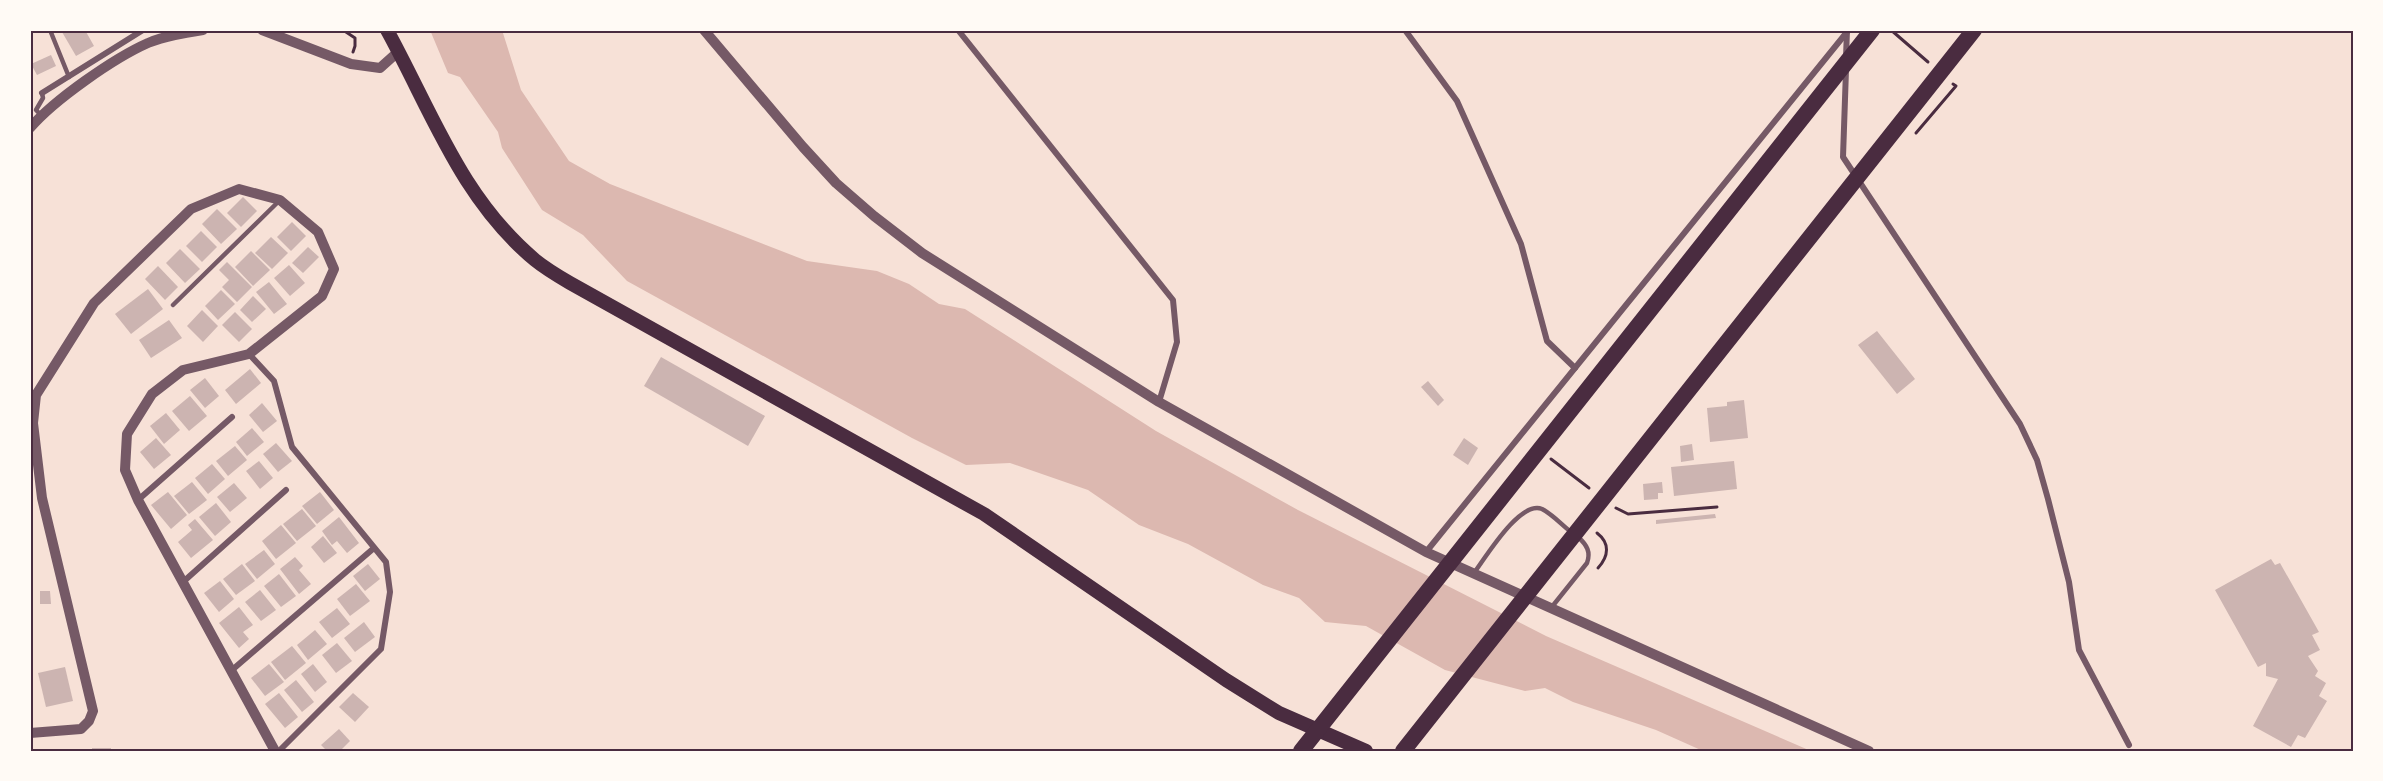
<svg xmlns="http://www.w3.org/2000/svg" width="2383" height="781" viewBox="0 0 2383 781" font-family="'Roboto Condensed',sans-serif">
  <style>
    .water { fill: #dcb8b0 }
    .building { fill: #ccb4b1 }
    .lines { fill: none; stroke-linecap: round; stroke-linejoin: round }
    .path { stroke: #4a2c40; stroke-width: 3 }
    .service { stroke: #755966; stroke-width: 4.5 }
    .minor { stroke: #755966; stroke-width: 6 }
    .tertiary { stroke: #755966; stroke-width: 10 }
    .primary { stroke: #4a2c40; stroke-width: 14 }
    .motorway { stroke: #4a2c40; stroke-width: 16 }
    .neatline { fill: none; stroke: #4a2c40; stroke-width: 2 }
  </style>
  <rect width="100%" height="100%" fill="#f7e1d7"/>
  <!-- water -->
  <polygon class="water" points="430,30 502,30 521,90 569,161 610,184 807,261 877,271 909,284 939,304 965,309 1156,431 1298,510 1546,636 1811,751 1703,751 1656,730 1573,702 1545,688 1525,691 1445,670 1366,626 1325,622 1299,598 1263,585 1188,544 1139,525 1088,490 1010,463 966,465 912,438 627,281 583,235 542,210 502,148 498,132 460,77 448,73"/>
  <!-- building -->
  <g class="building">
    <polygon points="66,30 85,30 94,46 76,56 62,32"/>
    <polygon points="51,55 56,66 37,75 31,64"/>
    <polygon points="243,197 257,211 241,227 227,213"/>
    <polygon points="217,209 237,229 221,244 202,224"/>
    <polygon points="292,222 306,236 291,251 277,237"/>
    <polygon points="201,231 217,247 202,262 186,246"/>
    <polygon points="271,237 288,253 272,269 255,253"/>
    <polygon points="308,247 319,257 303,273 292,263"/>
    <polygon points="180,249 200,269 185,283 166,263"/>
    <polygon points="251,251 270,270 253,286 235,267"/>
    <polygon points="227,262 252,287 237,302 222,287 229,280 219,270"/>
    <polygon points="289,265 305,283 290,296 274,278"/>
    <polygon points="158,266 178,287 165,300 145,279"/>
    <polygon points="269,282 287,304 274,314 256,292"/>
    <polygon points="148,289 163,309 131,334 115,314"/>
    <polygon points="221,290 235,304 218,320 205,306"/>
    <polygon points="253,296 266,309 252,322 240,310"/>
    <polygon points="202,310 218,326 203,342 187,326"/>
    <polygon points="235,312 252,329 239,342 222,325"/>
    <polygon points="169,320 182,338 151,358 139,340"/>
    <polygon points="1877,331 1915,379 1897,394 1858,345"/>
    <polygon points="661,357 765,416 748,446 644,386"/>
    <polygon points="250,369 261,383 236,404 225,390"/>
    <polygon points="205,378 219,396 205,408 190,390"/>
    <polygon points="1428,381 1444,400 1438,406 1421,387"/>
    <polygon points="190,396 207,416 189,431 172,411"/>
    <polygon points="1744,400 1748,438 1710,442 1707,408 1727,406 1727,402"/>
    <polygon points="262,403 277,421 263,432 249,415"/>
    <polygon points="166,413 180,430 164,444 150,426"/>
    <polygon points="252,428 264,442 247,456 236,442"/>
    <polygon points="156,438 171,455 154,469 140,452"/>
    <polygon points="1464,438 1478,448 1468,465 1453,455"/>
    <polygon points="276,443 292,461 278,472 263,454"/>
    <polygon points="1692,444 1694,460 1681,462 1680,446"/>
    <polygon points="235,446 247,460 228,476 216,461"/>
    <polygon points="259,461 273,478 260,489 246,471"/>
    <polygon points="1734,461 1737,489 1674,496 1671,467"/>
    <polygon points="212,464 225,479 208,494 195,478"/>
    <polygon points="192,482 207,500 189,514 174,496"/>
    <polygon points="1662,482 1663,493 1658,493 1658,499 1644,500 1643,484"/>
    <polygon points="234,483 247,498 230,512 217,497"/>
    <polygon points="168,492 187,515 171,529 151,505"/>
    <polygon points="320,492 334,510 317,524 302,506"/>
    <polygon points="216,503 231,522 215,536 199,517"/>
    <polygon points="302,509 316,526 297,541 283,524"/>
    <polygon points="1715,514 1716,518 1656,524 1656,520"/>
    <polygon points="339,517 359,543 347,553 337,541 332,545 322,531"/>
    <polygon points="195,519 213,540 191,558 178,542 192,530 188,525"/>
    <polygon points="281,525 296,543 276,559 262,541"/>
    <polygon points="323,536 337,553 324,563 311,547"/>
    <polygon points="264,550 275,564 257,579 245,564"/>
    <polygon points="295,557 303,566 299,570 311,584 299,594 280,569"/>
    <polygon points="2271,559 2275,565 2280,563 2319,632 2312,635 2320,650 2308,656 2318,671 2315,676 2326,683 2319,696 2327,701 2305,738 2298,735 2291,747 2253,726 2278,679 2266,676 2266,663 2258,667 2215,590"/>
    <polygon points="242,564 255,581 236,595 223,579"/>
    <polygon points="368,564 380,579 365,591 353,576"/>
    <polygon points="279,574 296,596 281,607 264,586"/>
    <polygon points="220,581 234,599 219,612 204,593"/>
    <polygon points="356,584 370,601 350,616 337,599"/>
    <polygon points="260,590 276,610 261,621 245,602"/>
    <polygon points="40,591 50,591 51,604 40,604"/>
    <polygon points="239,607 253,625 243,632 249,639 239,648 219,623"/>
    <polygon points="337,608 350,624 332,638 319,622"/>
    <polygon points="364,622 375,637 355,652 344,638"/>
    <polygon points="315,630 327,644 308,660 297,645"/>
    <polygon points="337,643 352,661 336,673 322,655"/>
    <polygon points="292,646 306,663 285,680 271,662"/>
    <polygon points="269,664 284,682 265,696 251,678"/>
    <polygon points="313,664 327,682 315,692 301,674"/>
    <polygon points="65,667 73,701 46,707 38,673"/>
    <polygon points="296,680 314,702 302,712 284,690"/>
    <polygon points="279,693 298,717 285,728 265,704"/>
    <polygon points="353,693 369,707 355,722 339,707"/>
    <polygon points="339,729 350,741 340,751 327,751 321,745"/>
    <rect x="92" y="748" width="19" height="3"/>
  </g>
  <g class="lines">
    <!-- path -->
    <g class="path">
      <polyline points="343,30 355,38 355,46 353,52"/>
      <polyline points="1891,30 1928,62"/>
      <polyline points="1916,133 1956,86 1953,84"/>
      <polyline points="1551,459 1589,488"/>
      <polyline points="1616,508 1628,514 1717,507"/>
      <path d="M1597,533C1610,543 1609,556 1598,568"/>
    </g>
    <!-- service -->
    <g class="service">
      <polyline points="50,30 69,77"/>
      <polyline points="41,115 36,110 43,98 42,93"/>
      <polyline points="173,305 278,202"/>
      <path d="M1474,573C1486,557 1520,500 1542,509C1552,514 1562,525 1571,532"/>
      <path d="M1551,608L1587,563C1591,552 1587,545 1578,537"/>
    </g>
    <!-- minor -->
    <g class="minor">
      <polyline points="958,30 1173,300 1177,342 1159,402"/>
      <polyline points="1405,30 1457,101 1521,244 1547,341 1575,368"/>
      <polyline points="1846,57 1847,30"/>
      <polyline points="1846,70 1843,157 2020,424 2037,460 2048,499 2069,582 2079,650 2129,745"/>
      <polyline points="42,93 143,30"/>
      <polyline points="249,354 274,381 292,447 386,562 390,592 381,649 279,751"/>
      <polyline points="138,500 232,417"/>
      <polyline points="1426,552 1847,32"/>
      <polyline points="183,582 286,490"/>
      <polyline points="232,670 374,548"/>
    </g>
    <!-- tertiary -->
    <g class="tertiary">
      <polyline points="262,30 351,64 380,68 399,51"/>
      <polyline points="704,30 803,147 836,183 874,216 922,253 1159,402 1426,552 1869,751"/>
      <path d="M30,128C54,100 114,58 148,43C165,36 184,33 203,30"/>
      <polyline points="30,733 81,729 89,721 93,711 42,498 33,423 36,395 94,303 191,209 239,189 280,200 318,232 334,269 322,296 249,354 183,370 152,394 127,434 125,470 138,500 275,751"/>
    </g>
    <!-- primary -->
    <path class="primary" d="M387,30C432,112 461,198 535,260C546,269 558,276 570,283L984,514L1226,680L1279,713L1366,751"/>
    <!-- motorway -->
    <g class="motorway">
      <polyline points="1301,751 1872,30"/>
      <polyline points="1403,751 1974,30"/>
    </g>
  </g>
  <!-- border -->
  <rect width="2383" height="781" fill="none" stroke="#fffaf5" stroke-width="63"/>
  <rect x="32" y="32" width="2320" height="718" class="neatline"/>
</svg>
